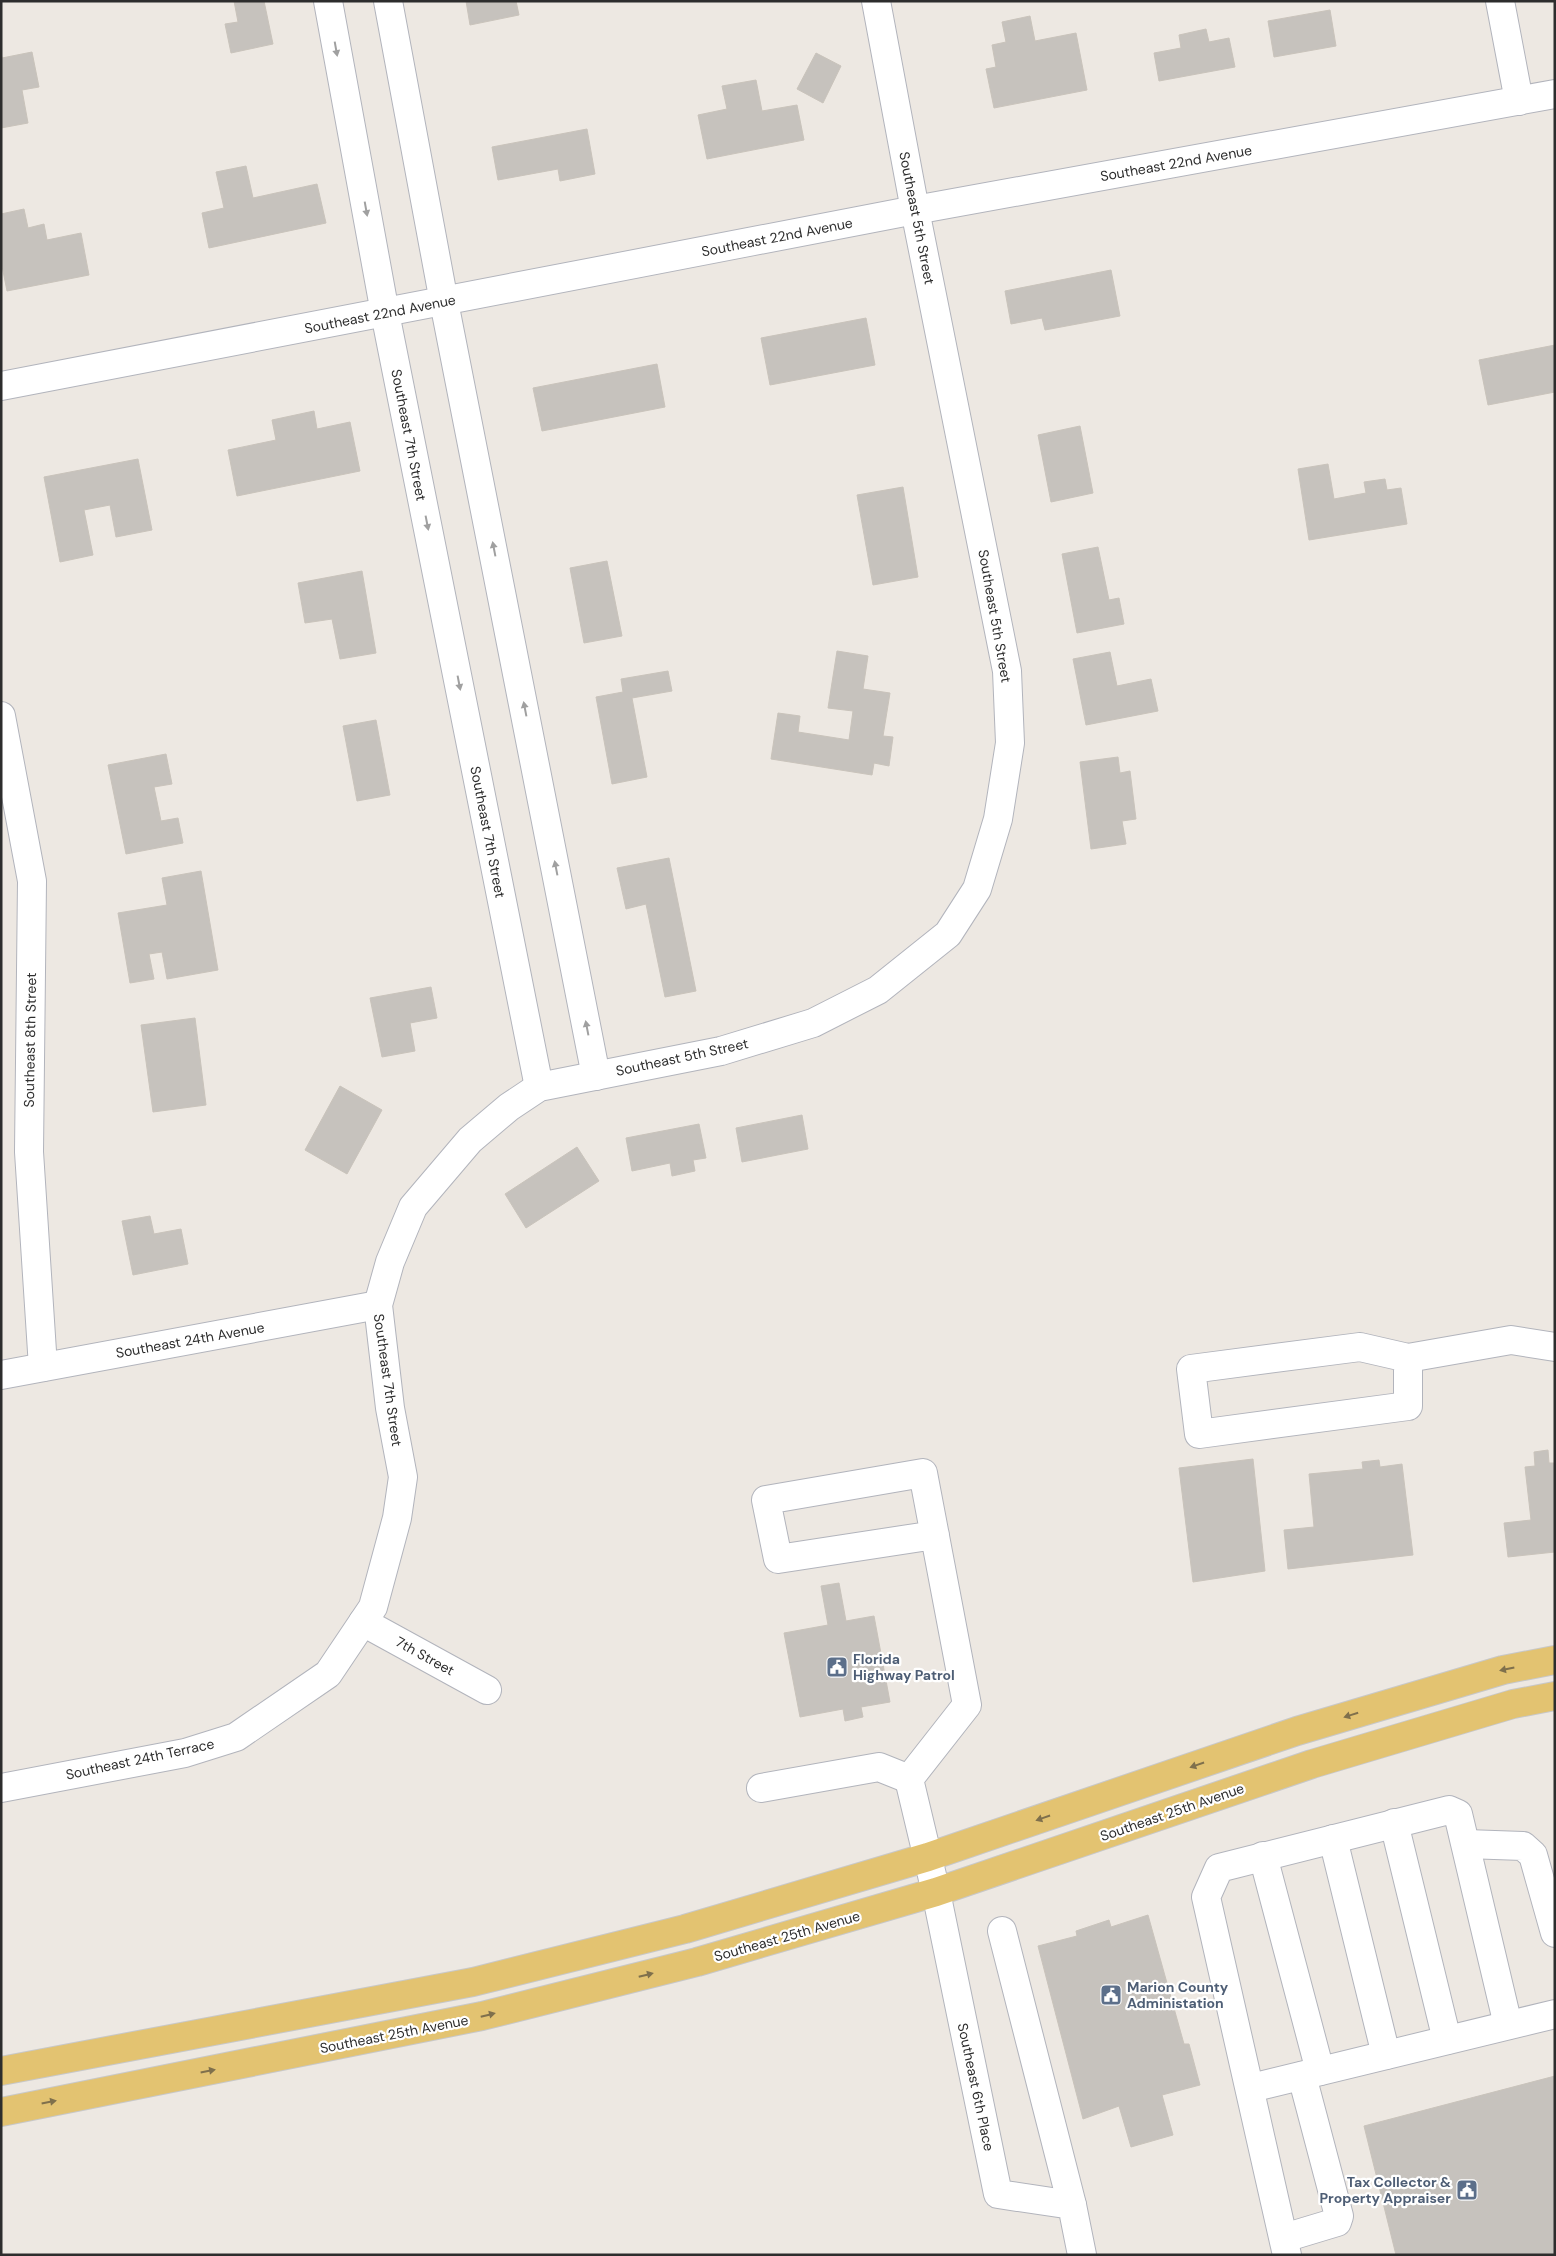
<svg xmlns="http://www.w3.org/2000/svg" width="1556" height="2256" viewBox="0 0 1556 2256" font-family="'DM Sans',sans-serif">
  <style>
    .building { fill: #c6c2bd; stroke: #c9c3bb }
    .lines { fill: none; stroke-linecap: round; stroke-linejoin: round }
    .minor-casing { stroke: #b2b4bc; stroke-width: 30 }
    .major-casing { stroke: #c8c8c8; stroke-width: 30 }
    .minor { stroke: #fff; stroke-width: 28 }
    .major { stroke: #e3c371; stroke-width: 28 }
    .oneway { fill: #a0a0a0 }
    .oneway2 { fill: #7f704c }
    .labels { text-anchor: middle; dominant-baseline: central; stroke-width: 4.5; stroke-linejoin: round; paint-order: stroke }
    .street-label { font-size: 14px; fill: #2d2d2d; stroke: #fff }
    .service-label { font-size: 14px; font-weight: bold; fill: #4e5e75; stroke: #fff; text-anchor: start }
  </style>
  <rect width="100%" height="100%" fill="#ede8e2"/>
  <!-- building -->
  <g class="building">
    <polygon points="234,1 264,1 273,44 231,53 225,24 238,22"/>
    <polygon points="466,1 516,1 519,15 470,25"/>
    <polygon points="1330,10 1336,46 1274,57 1268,21"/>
    <polygon points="1030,16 1035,41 1076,33 1087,90 994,108 986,69 996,67 992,45 1006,42 1002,22"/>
    <polygon points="1206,29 1209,42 1229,38 1235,67 1159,81 1154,53 1181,48 1179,35"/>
    <polygon points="32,52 39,87 22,90 28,123 1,128 1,53 2,58"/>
    <polygon points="816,53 841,66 823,103 797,89"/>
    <polygon points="756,80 762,111 797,105 804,140 707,159 698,115 727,109 722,86"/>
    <polygon points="587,129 595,174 560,181 558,169 498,180 492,147"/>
    <polygon points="246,166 253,198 317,184 326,223 209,248 202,213 224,208 216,172"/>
    <polygon points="24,209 28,228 44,224 47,240 81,233 89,275 7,291 1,261 1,214"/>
    <polygon points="1111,270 1120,316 1045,330 1042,318 1011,324 1005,291"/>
    <polygon points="866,318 875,365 770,385 761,338"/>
    <polygon points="1555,345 1555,392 1488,405 1479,360"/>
    <polygon points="657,364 665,407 542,431 533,388"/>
    <polygon points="314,411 317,429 350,422 360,471 237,496 228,450 276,440 272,420"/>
    <polygon points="1080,426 1093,493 1051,502 1038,435"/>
    <polygon points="138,459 152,530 116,537 110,505 84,510 93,555 60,562 44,477"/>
    <polygon points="1328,464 1334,499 1366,493 1364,482 1385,479 1387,490 1401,488 1407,524 1309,540 1298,469"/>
    <polygon points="903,487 918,577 873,585 857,495"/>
    <polygon points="1098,547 1109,600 1119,598 1124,624 1077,633 1062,554"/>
    <polygon points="607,561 622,636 584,643 570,568"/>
    <polygon points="362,571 376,653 340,659 332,619 305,623 298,583"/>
    <polygon points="837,651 868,656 863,689 890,693 883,736 893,737 889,766 874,763 872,775 771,759 778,713 800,716 798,732 849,740 853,711 828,708"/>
    <polygon points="1110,652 1117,686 1151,679 1158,711 1086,725 1073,659"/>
    <polygon points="668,671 672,691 632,698 647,777 612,784 596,697 623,692 621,679"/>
    <polygon points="376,720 390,795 357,801 343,726"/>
    <polygon points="166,754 172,784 154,787 161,821 178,818 183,843 126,854 108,765"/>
    <polygon points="1118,757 1120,773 1130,771 1136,819 1122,821 1126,844 1091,849 1080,762"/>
    <polygon points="669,858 696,991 665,997 646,904 626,909 617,868"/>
    <polygon points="201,871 218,970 167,979 162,952 149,954 154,979 130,983 118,913 167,905 162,878"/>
    <polygon points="431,987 437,1018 410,1023 415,1051 382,1057 370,998"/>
    <polygon points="195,1018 206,1105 153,1112 141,1025"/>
    <polygon points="340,1086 382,1110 347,1174 305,1150"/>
    <polygon points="802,1115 808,1149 742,1162 736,1128"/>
    <polygon points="699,1124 706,1158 693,1160 695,1171 672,1176 670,1163 632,1171 626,1138"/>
    <polygon points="577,1147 599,1181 526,1228 505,1194"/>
    <polygon points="150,1216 154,1234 181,1229 188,1264 133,1275 122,1221"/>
    <polygon points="1548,1450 1549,1463 1555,1463 1555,1552 1508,1557 1504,1523 1531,1520 1525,1467 1535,1466 1534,1452"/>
    <polygon points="1253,1459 1265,1571 1193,1582 1179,1468"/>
    <polygon points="1379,1460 1380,1467 1402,1464 1413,1555 1288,1569 1284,1530 1314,1527 1309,1474 1363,1469 1362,1462"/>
    <polygon points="839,1583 846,1621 874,1616 890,1702 861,1707 863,1717 845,1721 843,1709 800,1717 784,1633 828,1625 821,1586"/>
    <polygon points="1148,1915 1184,2044 1189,2044 1200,2085 1162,2095 1173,2135 1131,2147 1119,2106 1083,2119 1038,1946 1077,1936 1076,1931 1109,1920 1111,1927"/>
    <polygon points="1555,2076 1555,2255 1396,2255 1364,2126"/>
  </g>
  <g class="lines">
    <!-- minor casing -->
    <g class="minor-casing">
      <g id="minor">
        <polyline points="328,1 385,313 539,1087"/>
        <polyline points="388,1 444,302 596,1076"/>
        <polyline points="1500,1 1519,101"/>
        <polyline points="1,386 915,210 1555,94"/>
        <polyline points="1,716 32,881 29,1152 43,1367"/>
        <polyline points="1408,1358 1408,1406 1199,1434 1191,1369 1360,1347 1408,1358 1511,1340 1555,1347"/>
        <polyline points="1,1375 378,1305"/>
        <polyline points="935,1535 778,1559 766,1500 923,1473 967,1705 909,1779 936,1892 998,2194 1072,2205 1082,2255"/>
        <polyline points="363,1622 487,1690"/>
        <polyline points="1,1788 185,1753 236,1737 328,1674 373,1607 397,1518 403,1477 390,1408 378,1305 390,1262 413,1207 470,1140 509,1107 539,1087 721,1051 813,1023 878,990 948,934 977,889 998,819 1010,743 1007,671 915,210 876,1"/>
        <polyline points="761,1788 879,1767 909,1779"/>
        <polyline points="1394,1823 1447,2040"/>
        <polyline points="1333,1839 1386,2055"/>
        <polyline points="1466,1844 1523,1846 1533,1855 1555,1933"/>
        <polyline points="1263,1856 1320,2071"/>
        <polyline points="1002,1931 1072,2205"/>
        <polyline points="1251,2088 1555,2014"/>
        <polyline points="1284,2238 1337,2222 1339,2216 1302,2076"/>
        <polyline points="1287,2255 1206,1897 1219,1868 1449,1810 1458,1814 1508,2025"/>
      </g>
    </g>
    <!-- major casing -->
    <g class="major-casing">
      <g id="major">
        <polyline points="1,2071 473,1982 685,1929 928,1857 1297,1731 1503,1670 1555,1660"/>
        <polyline points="1,2112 482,2016 697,1962 936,1892 1312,1764 1513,1704 1555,1696"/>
      </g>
    </g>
    <!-- minor -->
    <use href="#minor" class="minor"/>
    <!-- major -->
    <use href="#major" class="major"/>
  </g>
  <!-- one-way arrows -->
  <defs><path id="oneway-solid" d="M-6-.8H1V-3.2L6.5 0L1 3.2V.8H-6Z" transform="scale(1.25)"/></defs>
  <g class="oneway">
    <use href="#oneway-solid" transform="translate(336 49) rotate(80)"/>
    <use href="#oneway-solid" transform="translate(366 209) rotate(80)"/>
    <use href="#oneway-solid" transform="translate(427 523) rotate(79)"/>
    <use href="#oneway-solid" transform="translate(494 549) rotate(-101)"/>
    <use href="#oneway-solid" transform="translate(459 683) rotate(79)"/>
    <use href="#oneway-solid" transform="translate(525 709) rotate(-101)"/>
    <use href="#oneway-solid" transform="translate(556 868) rotate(-101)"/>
    <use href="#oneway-solid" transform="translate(587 1028) rotate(-101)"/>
  </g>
  <g class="oneway2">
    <use href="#oneway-solid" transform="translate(1507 1669) rotate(168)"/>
    <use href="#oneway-solid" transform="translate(1351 1715) rotate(163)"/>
    <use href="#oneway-solid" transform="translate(1197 1765) rotate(161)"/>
    <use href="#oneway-solid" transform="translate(1043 1818) rotate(161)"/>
    <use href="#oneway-solid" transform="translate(646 1975) rotate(-14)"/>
    <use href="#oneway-solid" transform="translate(488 2015) rotate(-14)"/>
    <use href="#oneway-solid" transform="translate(208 2071) rotate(-11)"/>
    <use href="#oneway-solid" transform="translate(49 2102) rotate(-11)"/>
  </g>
  <!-- icons -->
  <defs>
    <g id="civic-square" transform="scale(1.125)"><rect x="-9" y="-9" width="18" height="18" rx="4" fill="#5c6f8a" stroke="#fff"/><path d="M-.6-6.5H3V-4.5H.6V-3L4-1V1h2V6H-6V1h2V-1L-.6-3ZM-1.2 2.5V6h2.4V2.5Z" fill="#fff"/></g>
  </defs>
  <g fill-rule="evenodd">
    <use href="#civic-square" x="837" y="1667"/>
    <use href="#civic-square" x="1111" y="1995"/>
    <use href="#civic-square" x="1467" y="2190"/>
  </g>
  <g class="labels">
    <!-- street labels -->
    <g class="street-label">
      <text transform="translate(1176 163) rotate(-10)">Southeast 22nd Avenue</text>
      <text transform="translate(917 218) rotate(79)">Southeast 5th Street</text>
      <text transform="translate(777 237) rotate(-11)">Southeast 22nd Avenue</text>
      <text transform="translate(380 314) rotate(-11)">Southeast 22nd Avenue</text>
      <text transform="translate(409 435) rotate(79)">Southeast 7th Street</text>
      <text transform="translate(995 616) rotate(80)">Southeast 5th Street</text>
      <text transform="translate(488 832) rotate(79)">Southeast 7th Street</text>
      <text transform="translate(30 1040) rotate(-89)">Southeast 8th Street</text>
      <text transform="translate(682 1057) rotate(-12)">Southeast 5th Street</text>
      <text transform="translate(190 1340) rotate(-10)">Southeast 24th Avenue</text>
      <text transform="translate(388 1380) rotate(82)">Southeast 7th Street</text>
      <text transform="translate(425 1656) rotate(29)">7th Street</text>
      <text transform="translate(140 1759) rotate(-12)">Southeast 24th Terrace</text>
      <text transform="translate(1172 1812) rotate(-19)">Southeast 25th Avenue</text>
      <text transform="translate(787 1936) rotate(-16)">Southeast 25th Avenue</text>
      <text transform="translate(394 2034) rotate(-11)">Southeast 25th Avenue</text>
      <text transform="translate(976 2087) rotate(78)">Southeast 6th Place</text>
    </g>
    <!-- service labels -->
    <g class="service-label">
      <text x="853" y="1659">Florida<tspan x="853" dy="16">Highway Patrol</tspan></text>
      <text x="1127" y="1987">Marion County<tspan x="1127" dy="16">Administation</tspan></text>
      <text x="1451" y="2182" text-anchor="end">Tax Collector &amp;<tspan x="1451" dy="16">Property Appraiser</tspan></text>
    </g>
  </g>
  <!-- border -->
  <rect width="1556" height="2256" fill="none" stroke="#2d2d2d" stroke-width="5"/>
</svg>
